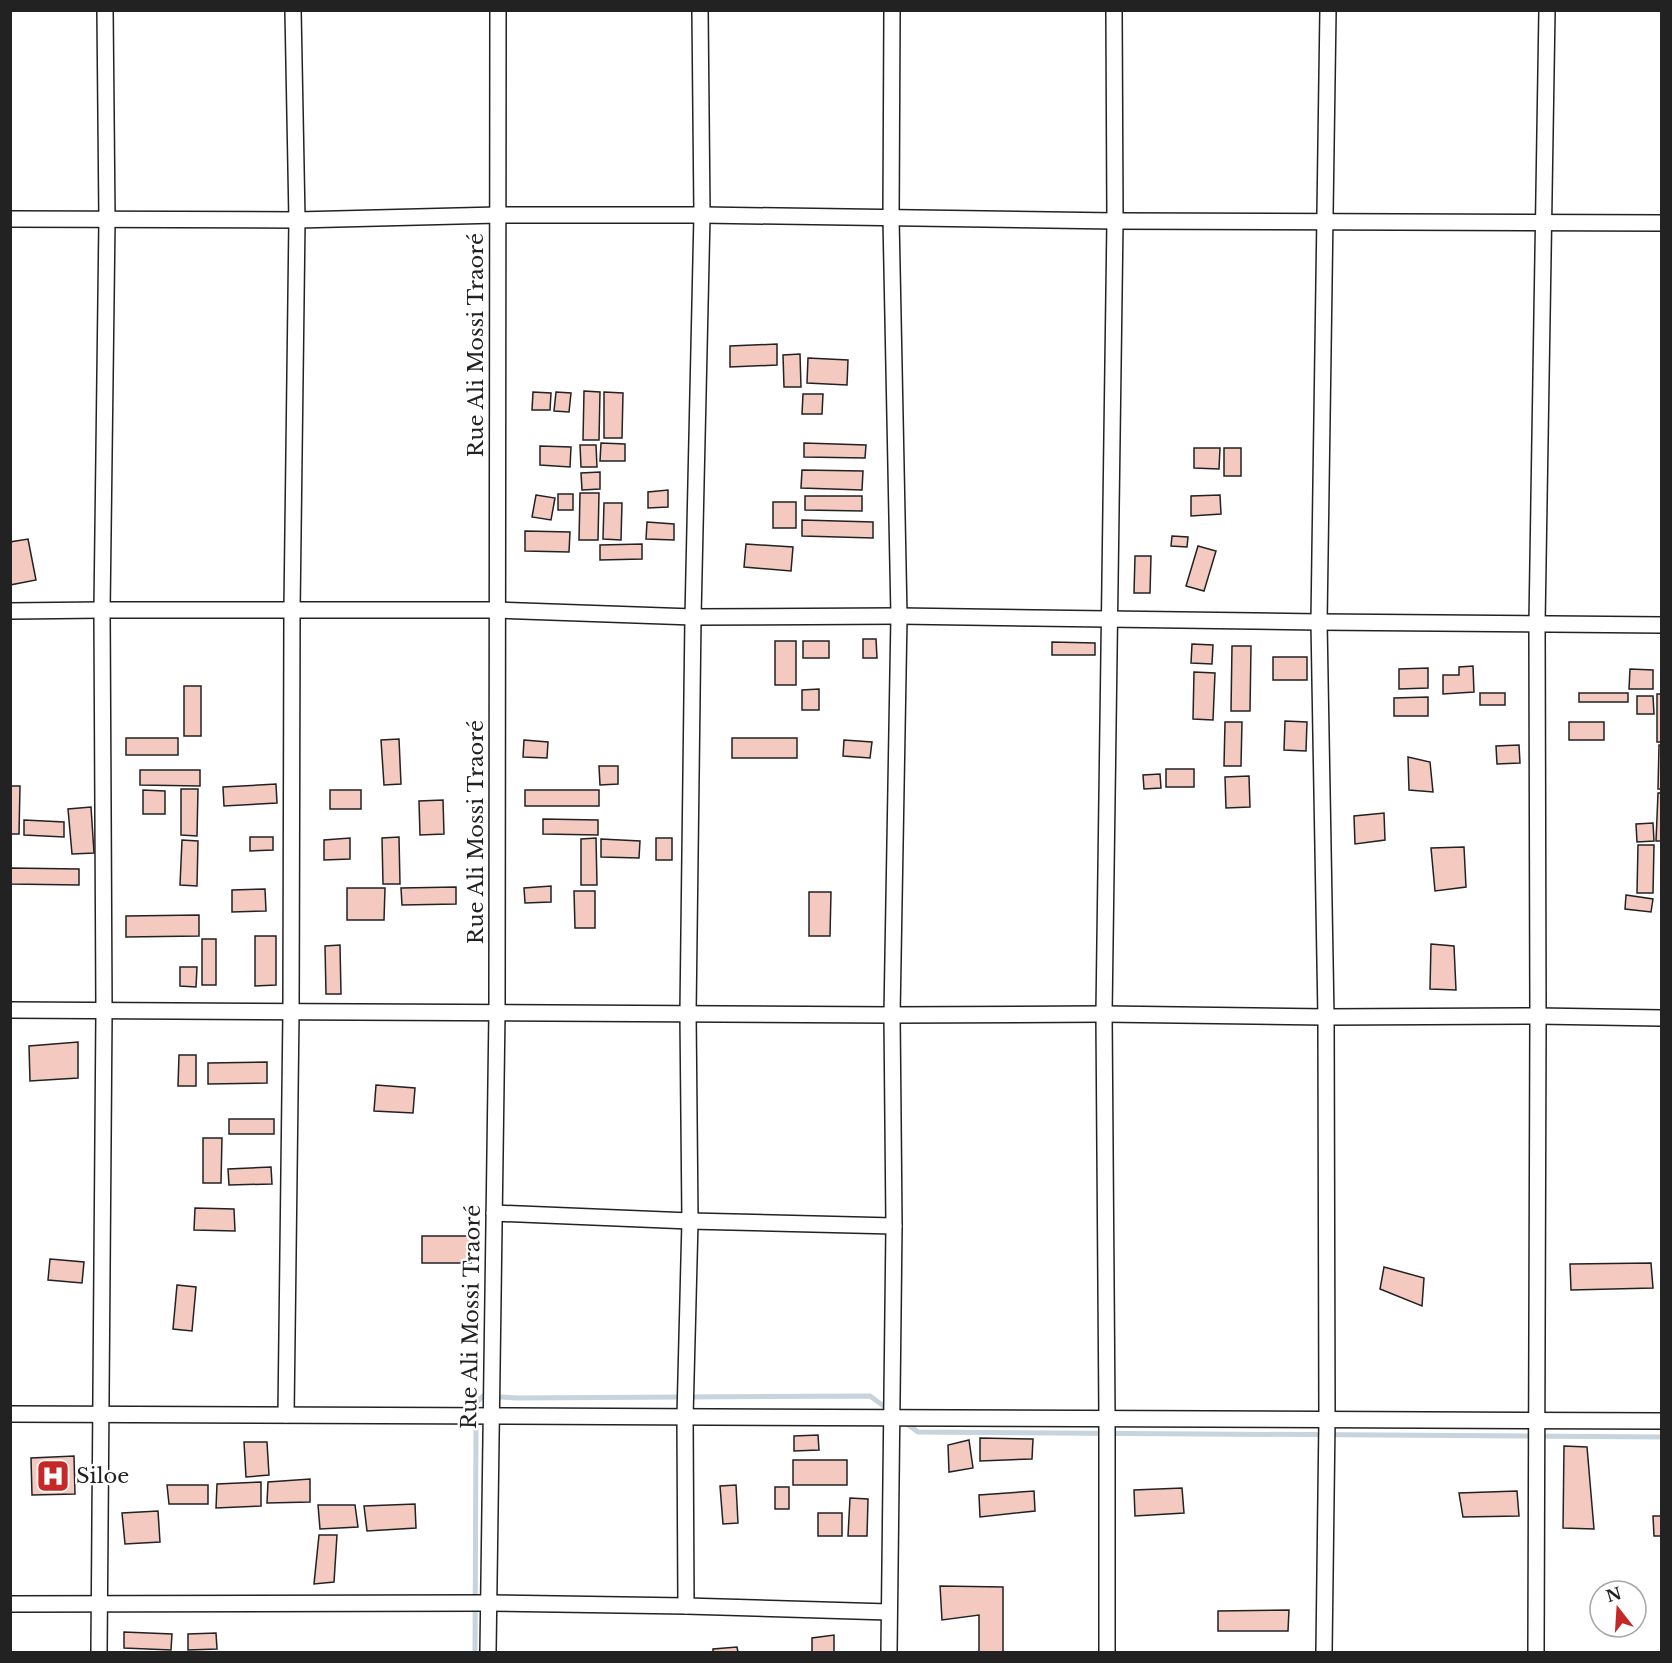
<svg xmlns="http://www.w3.org/2000/svg" width="1672" height="1663" viewBox="0 0 1672 1663" font-family="'Libre Baskerville',serif">
  <style>
    .lines { fill: none; stroke-linecap: round; stroke-linejoin: round }
    .stream { stroke: #c7d3dd; stroke-width: 5 }
    .building { fill: #f3c9c0; stroke: #222; stroke-width: 1.5 }
    .street-casing { stroke: #222; stroke-width: 18 }
    .street { stroke: #fff; stroke-width: 15 }
    .labels { text-anchor: middle; dominant-baseline: central; stroke-width: 4.5; stroke-linejoin: round; paint-order: stroke }
    .street-label { font-size: 21px; fill: #222; stroke: #fff }
    .poi-label { font-size: 21px; fill: #222; stroke: #fff; text-anchor: start }
  </style>
  <rect width="100%" height="100%" fill="#fff"/>
  <g class="lines">
    <!-- stream -->
    <g class="stream">
      <polyline points="903,1421 918,1432 1662,1437"/>
      <polyline points="475,1652 476,1430 474,1405 483,1396 518,1398 870,1396 889,1410"/>
    </g>
  </g>
  <!-- building -->
  <g class="building">
    <polygon points="777,344 777,365 730,367 730,346"/>
    <polygon points="800,354 801,387 784,387 783,355"/>
    <polygon points="808,358 848,360 847,385 807,383"/>
    <polygon points="584,391 600,392 599,440 583,440"/>
    <polygon points="533,392 551,393 550,410 532,410"/>
    <polygon points="556,392 571,393 569,412 554,411"/>
    <polygon points="604,392 623,393 622,438 604,438"/>
    <polygon points="803,394 823,394 822,414 802,414"/>
    <polygon points="601,443 625,444 625,461 600,461"/>
    <polygon points="804,443 866,445 865,458 804,457"/>
    <polygon points="580,445 596,445 597,467 581,467"/>
    <polygon points="540,446 571,447 570,467 540,465"/>
    <polygon points="1194,448 1220,448 1219,469 1194,468"/>
    <rect x="1224" y="448" width="17" height="28"/>
    <polygon points="802,470 863,471 862,490 801,488"/>
    <polygon points="600,472 600,489 582,490 581,473"/>
    <polygon points="668,490 668,507 648,508 648,492"/>
    <polygon points="580,493 599,493 598,540 579,540"/>
    <rect x="558" y="494" width="15" height="16"/>
    <polygon points="536,495 555,498 551,520 532,517"/>
    <polygon points="1220,495 1221,514 1191,516 1191,496"/>
    <polygon points="805,496 862,496 862,511 805,510"/>
    <rect x="773" y="502" width="23" height="26"/>
    <polygon points="604,503 622,503 621,540 603,539"/>
    <polygon points="802,520 873,522 873,538 802,536"/>
    <polygon points="647,522 674,524 674,540 646,539"/>
    <polygon points="525,531 570,532 569,552 525,551"/>
    <polygon points="1172,536 1188,537 1187,547 1171,546"/>
    <polygon points="28,539 36,580 10,585 10,542"/>
    <polygon points="642,544 642,559 600,560 600,545"/>
    <polygon points="746,544 793,547 791,571 744,567"/>
    <polygon points="1198,546 1216,551 1204,591 1186,586"/>
    <polygon points="1135,556 1151,556 1150,593 1134,593"/>
    <polygon points="863,639 876,639 877,658 863,658"/>
    <rect x="775" y="641" width="21" height="44"/>
    <rect x="803" y="641" width="26" height="17"/>
    <polygon points="1052,642 1095,643 1095,655 1052,655"/>
    <polygon points="1192,644 1213,645 1212,664 1191,663"/>
    <polygon points="1232,646 1251,646 1250,711 1231,711"/>
    <rect x="1273" y="657" width="34" height="23"/>
    <polygon points="1473,666 1474,692 1443,694 1443,675 1459,675 1459,667"/>
    <polygon points="1428,668 1428,688 1399,689 1399,669"/>
    <polygon points="1630,669 1653,670 1653,689 1629,689"/>
    <polygon points="1194,672 1215,673 1213,720 1193,719"/>
    <rect x="184" y="686" width="17" height="50"/>
    <polygon points="819,689 819,710 802,710 802,690"/>
    <rect x="1480" y="693" width="25" height="12"/>
    <rect x="1579" y="693" width="49" height="9"/>
    <rect x="1657" y="694" width="5" height="48"/>
    <polygon points="1637,696 1653,696 1654,714 1637,714"/>
    <polygon points="1428,697 1428,716 1394,716 1394,698"/>
    <polygon points="1285,721 1307,722 1306,751 1284,750"/>
    <polygon points="1225,722 1242,722 1241,766 1224,766"/>
    <rect x="1569" y="722" width="35" height="18"/>
    <rect x="126" y="738" width="52" height="17"/>
    <rect x="732" y="738" width="65" height="20"/>
    <polygon points="399,739 401,784 384,785 381,740"/>
    <polygon points="524,740 548,742 547,758 523,757"/>
    <polygon points="844,740 872,742 870,758 843,756"/>
    <polygon points="1519,745 1520,763 1497,764 1496,746"/>
    <polygon points="1659,745 1662,745 1662,789 1658,789"/>
    <polygon points="1408,757 1430,762 1433,792 1409,790"/>
    <polygon points="599,766 618,766 618,784 600,785"/>
    <rect x="1166" y="769" width="28" height="18"/>
    <polygon points="140,770 200,770 200,786 140,785"/>
    <polygon points="1160,774 1161,788 1144,789 1143,775"/>
    <polygon points="1249,776 1250,807 1226,808 1225,777"/>
    <polygon points="276,784 277,803 224,806 223,787"/>
    <polygon points="10,786 20,786 19,834 10,834"/>
    <polygon points="181,789 198,789 197,836 181,835"/>
    <polygon points="143,790 165,791 165,814 143,814"/>
    <rect x="330" y="790" width="31" height="19"/>
    <rect x="525" y="790" width="74" height="16"/>
    <polygon points="1658,793 1662,793 1662,841 1656,841"/>
    <polygon points="443,800 444,834 420,835 419,801"/>
    <polygon points="91,807 94,853 72,854 68,809"/>
    <polygon points="1384,813 1385,840 1355,844 1354,816"/>
    <polygon points="543,819 598,820 598,835 543,834"/>
    <polygon points="24,820 64,822 64,837 24,835"/>
    <polygon points="1653,823 1654,841 1637,842 1636,824"/>
    <polygon points="250,837 273,837 273,850 250,851"/>
    <polygon points="399,837 400,884 383,884 382,838"/>
    <polygon points="350,838 350,859 324,860 324,840"/>
    <polygon points="596,838 597,885 581,885 581,839"/>
    <rect x="656" y="838" width="16" height="22"/>
    <polygon points="601,839 640,841 639,858 601,857"/>
    <polygon points="182,840 198,841 197,886 180,885"/>
    <polygon points="1638,845 1654,845 1653,893 1637,893"/>
    <polygon points="1464,847 1466,887 1435,891 1431,848"/>
    <polygon points="10,868 79,869 79,885 10,884"/>
    <polygon points="551,886 551,902 525,903 524,888"/>
    <polygon points="456,887 456,904 402,905 401,888"/>
    <polygon points="347,888 385,888 384,920 347,920"/>
    <polygon points="265,889 266,911 232,912 232,890"/>
    <polygon points="574,891 595,891 595,928 575,928"/>
    <polygon points="809,892 831,892 830,936 809,936"/>
    <polygon points="1626,895 1653,899 1651,912 1625,909"/>
    <polygon points="199,915 199,936 126,937 126,916"/>
    <polygon points="255,936 276,936 276,985 255,986"/>
    <rect x="202" y="939" width="14" height="46"/>
    <polygon points="1431,944 1454,946 1456,990 1430,989"/>
    <polygon points="340,945 341,994 326,994 325,946"/>
    <polygon points="180,967 197,967 196,987 180,986"/>
    <polygon points="78,1042 78,1078 30,1081 29,1046"/>
    <polygon points="179,1055 196,1055 196,1086 178,1086"/>
    <polygon points="267,1062 267,1083 208,1084 208,1063"/>
    <polygon points="376,1085 415,1088 413,1113 374,1111"/>
    <rect x="229" y="1119" width="45" height="15"/>
    <polygon points="203,1138 222,1138 221,1183 203,1183"/>
    <polygon points="271,1167 272,1184 229,1185 228,1169"/>
    <polygon points="195,1208 234,1209 235,1231 194,1230"/>
    <rect x="422" y="1236" width="49" height="27"/>
    <polygon points="50,1259 84,1262 82,1283 48,1280"/>
    <polygon points="1651,1263 1653,1288 1571,1290 1570,1264"/>
    <polygon points="1384,1267 1424,1278 1422,1306 1380,1289"/>
    <polygon points="177,1285 196,1287 192,1331 173,1329"/>
    <polygon points="818,1435 819,1450 794,1451 794,1436"/>
    <polygon points="980,1438 1033,1439 1032,1459 980,1461"/>
    <polygon points="969,1440 973,1468 949,1472 948,1445"/>
    <polygon points="244,1442 267,1442 269,1475 246,1477"/>
    <polygon points="1564,1446 1587,1447 1594,1529 1563,1528"/>
    <polygon points="74,1456 75,1494 32,1495 31,1458"/>
    <rect x="793" y="1460" width="54" height="25"/>
    <polygon points="310,1479 310,1502 267,1503 268,1482"/>
    <polygon points="261,1482 261,1506 216,1508 217,1484"/>
    <polygon points="167,1485 208,1485 208,1504 169,1504"/>
    <polygon points="736,1485 738,1523 723,1524 720,1486"/>
    <rect x="775" y="1487" width="14" height="22"/>
    <polygon points="1182,1488 1184,1513 1135,1516 1134,1490"/>
    <polygon points="1034,1491 1035,1511 980,1517 979,1495"/>
    <polygon points="1517,1491 1519,1516 1463,1517 1459,1493"/>
    <polygon points="850,1498 868,1499 867,1536 848,1536"/>
    <polygon points="415,1504 416,1528 367,1531 364,1506"/>
    <polygon points="318,1505 355,1505 358,1527 320,1529"/>
    <polygon points="158,1511 160,1542 125,1544 122,1513"/>
    <rect x="818" y="1513" width="24" height="23"/>
    <polygon points="1653,1516 1662,1516 1662,1536 1654,1536"/>
    <polygon points="319,1535 337,1535 334,1582 314,1584"/>
    <polygon points="940,1586 1003,1587 1003,1652 979,1652 979,1615 942,1620"/>
    <polygon points="1289,1610 1288,1631 1218,1631 1218,1611"/>
    <polygon points="124,1632 172,1634 171,1650 124,1648"/>
    <polygon points="216,1633 217,1649 188,1650 188,1634"/>
    <polygon points="834,1635 834,1652 812,1652 812,1638"/>
    <polygon points="737,1647 738,1652 713,1652 713,1649"/>
  </g>
  <g class="lines">
    <!-- street casing -->
    <g class="street-casing">
      <g id="street">
        <polyline points="10,219 297,220 498,215 702,215 1115,221 1662,223"/>
        <polyline points="10,611 102,610 496,610 693,617 899,616 1319,622 1662,625"/>
        <polyline points="10,1010 892,1015 1104,1014 1326,1017 1538,1016 1662,1018"/>
        <polyline points="494,1213 690,1221 894,1226"/>
        <polyline points="10,1414 1662,1421"/>
        <polyline points="286,1415 291,1012 292,610 297,220 293,10"/>
        <polyline points="10,1604 488,1603 686,1606 889,1612"/>
        <polyline points="686,1606 685,1417 690,1221 688,1013 693,617 702,215 700,10"/>
        <polyline points="99,1652 104,1011 102,610 107,220 105,10"/>
        <polyline points="488,1652 497,1012 498,10"/>
        <polyline points="889,1652 894,1226 892,1015 899,616 891,218 892,10"/>
        <polyline points="1107,1652 1107,1418 1104,1014 1115,221 1114,10"/>
        <polyline points="1324,1652 1327,1419 1326,1017 1319,622 1328,10"/>
        <polyline points="1536,1652 1538,1016 1537,623 1547,10"/>
      </g>
    </g>
    <!-- street -->
    <use href="#street" class="street"/>
  </g>
  <!-- icons -->
  <defs>
    <g id="hospital-square" transform="scale(1.725)"><rect x="-9" y="-9" width="18" height="18" rx="4" fill="#c62828" stroke="#fff"/><path d="M-5-5h3v3.5h4V-5h3V5h-3V1.5h-4V5h-3Z" fill="#fff"/></g>
  </defs>
  <g fill-rule="evenodd">
    <use href="#hospital-square" x="53" y="1476"/>
  </g>
  <g class="labels">
    <!-- street labels -->
    <g class="street-label">
      <text transform="translate(476 345) rotate(-90)">Rue Ali Mossi Traoré</text>
      <text transform="translate(476 832) rotate(-90)">Rue Ali Mossi Traoré</text>
      <text transform="translate(471 1317) rotate(-89)">Rue Ali Mossi Traoré</text>
    </g>
    <!-- poi labels -->
    <g class="poi-label">
      <text x="76" y="1476">Siloe</text>
    </g>
  </g>
  <!-- border -->
  <rect width="1672" height="1663" fill="none" stroke="#222222" stroke-width="24"/>
  <!-- north arrow -->
  <g transform="translate(1618 1609) rotate(343)"><circle r="28" fill="#ffffff" stroke="#a7a7a7" stroke-width="1.5"/>
  <path d="M0-4.5L10 22L0 15L-10 22Z" fill="#c62828"/>
  <text y="-9" font-size="16" font-weight="bold" text-anchor="middle" fill="#222222">N</text>
  </g>
</svg>
